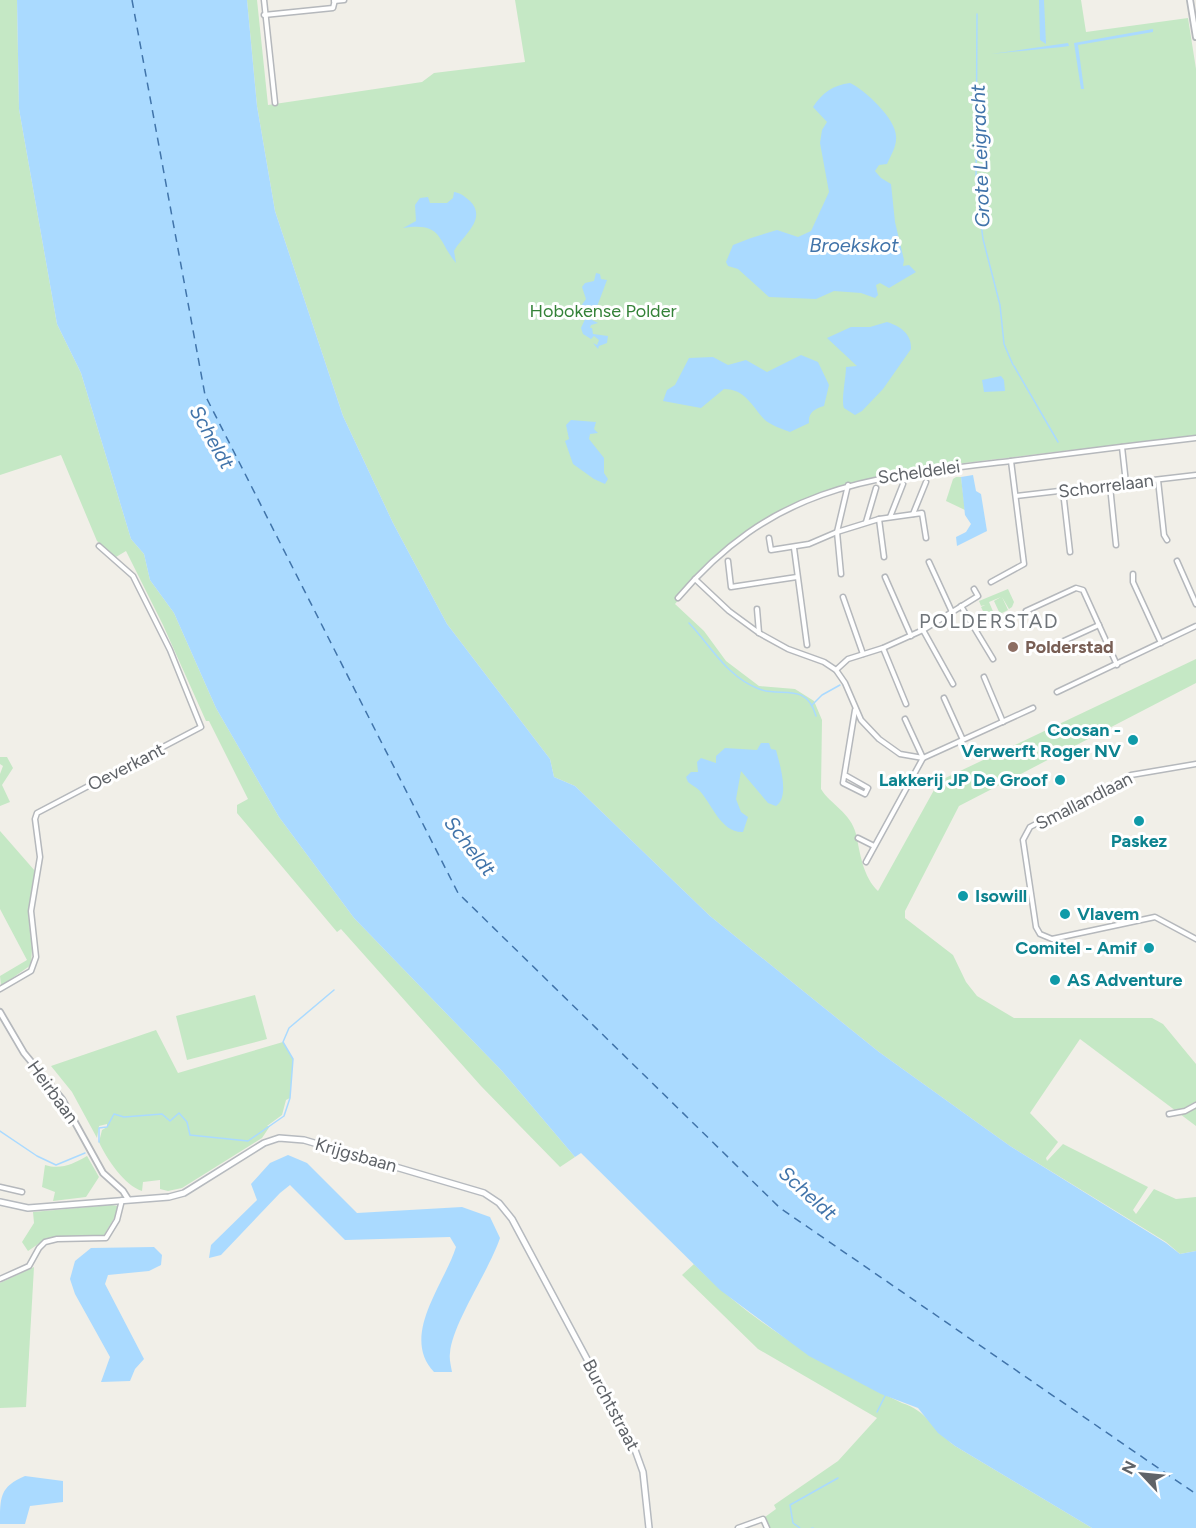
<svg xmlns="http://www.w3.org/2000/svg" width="1196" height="1528" viewBox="0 0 1196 1528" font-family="Figtree,sans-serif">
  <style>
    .green { fill: #c5e8c5 }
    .water { fill: #aadaff }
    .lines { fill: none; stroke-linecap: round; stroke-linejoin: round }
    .stream { stroke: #aadaff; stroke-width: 1.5 }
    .ferry { stroke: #4174aa; stroke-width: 1.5; stroke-dasharray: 8 6; stroke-linecap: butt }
    .minor-casing { stroke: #b5b8bc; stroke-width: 7 }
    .tertiary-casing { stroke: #b5b8bc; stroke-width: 8 }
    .secondary-casing { stroke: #b6babf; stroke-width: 8 }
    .minor { stroke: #fff; stroke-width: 4 }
    .tertiary { stroke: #fff; stroke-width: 4.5 }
    .secondary { stroke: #fff; stroke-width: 5 }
    .education-dot { fill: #8d6e63; stroke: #fff; stroke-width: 2 }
    .culture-dot { fill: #0f9aa8; stroke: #fff; stroke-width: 2 }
    .labels { text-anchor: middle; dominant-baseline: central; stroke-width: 6; stroke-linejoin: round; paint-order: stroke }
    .park-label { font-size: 18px; fill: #348238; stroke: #fff }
    .street-label { font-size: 18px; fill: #5f6368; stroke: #fff }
    .education-label { font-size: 18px; font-weight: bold; fill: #785e54; stroke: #fff; text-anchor: start }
    .culture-label { font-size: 18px; font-weight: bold; fill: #0d838f; stroke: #fff; text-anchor: end }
    .water-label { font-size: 20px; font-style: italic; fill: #4174aa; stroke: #fff }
    .neighbourhood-label { font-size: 20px; letter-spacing: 1.5px; fill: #70757a; stroke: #fff }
  </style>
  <rect width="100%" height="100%" fill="#f1efe8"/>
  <!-- green -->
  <g class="green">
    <polygon points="0,0 17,0 19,109 57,324 81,373 131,539 144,554 150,580 174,613 216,708 279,817 354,918 502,1071 575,1157 560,1167 481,1086 341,929 337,932 237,813 237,805 248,799 209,721 206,721 163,625 126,551 116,557 97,541 61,455 0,475"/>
    <path d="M247,0H257L268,105L422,82L434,73L525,62L515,0H1081L1086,32L1188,18L1196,69V435C1133,443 1070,450 1007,458C876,473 776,483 684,587L687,590L675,604L704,631L726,661L759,686L795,689L814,701L822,720L821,789C830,804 851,813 856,834C860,853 863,877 878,891L939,781L1196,659V683L959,806L905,911V918L953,955L966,982L977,996L1014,1018H1152L1163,1024L1196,1064V1126L1080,1039L1030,1113L1058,1142L1046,1158L1047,1161L1063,1144L1148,1187L1133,1210L1136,1214L1154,1189L1176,1199L1196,1197V1251L1180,1254L1166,1242L1010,1146L879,1052L710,916L575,786L554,777L550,759L447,624L393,523L343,416L275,211L257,106Z"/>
    <polygon points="956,477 961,477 965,510 946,501 953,479"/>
    <polygon points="1008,589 1014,602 1012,607 1009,609 1002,597 1008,610 1000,614 994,601 1001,597 989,602 995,616 987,619 981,607 985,605 981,606 979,601"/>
    <polygon points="0,757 7,757 13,768 2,785 10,802 0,806 0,774 3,766 0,764"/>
    <polygon points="0,831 35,871 28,912 32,949 31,965 1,986 0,976 27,960 0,909"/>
    <polygon points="255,995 267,1039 187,1060 176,1016"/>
    <path d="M156,1030L178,1073L283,1042L293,1059L290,1098L286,1100L282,1115L267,1126H270L262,1138L182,1188L168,1191L160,1189V1180L143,1182L142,1191C125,1186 106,1158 99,1142L102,1130L107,1127V1124L99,1126L97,1138L72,1092L51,1066Z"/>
    <path d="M87,1156L99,1177L86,1197L53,1201L55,1192L42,1187L45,1165C61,1170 73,1164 87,1156Z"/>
    <polygon points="111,1205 118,1206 119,1210 104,1235 56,1237 44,1240 28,1251 22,1242 34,1223 33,1212"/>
    <path d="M694,1264C754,1325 826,1366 902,1403C926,1410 934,1430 955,1446L1092,1528H770L765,1517L776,1509L774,1505L838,1461L877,1418L758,1349L682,1275Z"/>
    <polygon points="34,1267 26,1407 0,1408 0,1283"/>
  </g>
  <!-- water -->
  <g class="water">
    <polygon points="17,0 247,0 257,106 275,211 343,416 393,523 447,624 550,759 554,777 575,786 710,916 879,1052 1010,1146 1166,1243 1180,1254 1196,1251 1196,1528 1092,1528 955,1446 938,1433 918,1408 881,1394 809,1356 720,1290 581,1153 575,1157 502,1071 354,918 279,817 216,708 174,613 150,580 144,554 131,539 81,373 57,324 19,109"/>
    <polygon points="1039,0 1044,0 1046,44 1040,40"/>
    <polygon points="1153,29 1153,32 1078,45 1084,89 1081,89 1074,43"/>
    <polygon points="1068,43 1069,46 1062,47 991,54"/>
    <path d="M850,83C865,90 896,119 896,136C897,146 891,155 887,164L879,165L875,171L881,178L891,184L895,222L904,260L903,266L909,265L916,272L889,288L880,283L876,285L878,295L875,298L861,293L834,291L816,299L769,297L738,269L728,266L726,262L733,245L751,238L777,230L798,237L811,231L829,192L820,143L822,130L827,122L813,107C822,93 833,85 850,83Z"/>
    <path d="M454,192C461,193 464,196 470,201C488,219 462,236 454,251L456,263C437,240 443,222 403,228L416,221L415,205L420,198L428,197L430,203H447L453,198Z"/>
    <polygon points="596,273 600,274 601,279 607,280 592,320 598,323 591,325 590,328 592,328 593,334 608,336 607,343 599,346 598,349 593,343 597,345 599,340 594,336 591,339 583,334 581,328 587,315 575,315 571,310 573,306 581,306 586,299 582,287 585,283 594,281"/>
    <path d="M887,322C900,326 912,334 911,349L883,389L862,411L855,415L844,408C841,399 846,378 846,367L857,366L827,338L851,327H870Z"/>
    <path d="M801,355L818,362L829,385L824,406C814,409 808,413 809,423L790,432C784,430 768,424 764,419C752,406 745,389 724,389L701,408L663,401L667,390L675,385L689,358L713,357L728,365L746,360L767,372Z"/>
    <polygon points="1001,376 1004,380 1005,391 984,392 982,380"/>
    <polygon points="571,420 596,422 594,429 598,433 590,434 589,439 604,458 604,473 608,479 605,484 594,479 573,464 565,441 569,439 566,425"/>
    <polygon points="973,475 976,491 981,494 987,531 957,546 956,537 966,532 971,524 965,515 961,477"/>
    <path d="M761,743H769L771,749L776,750C780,765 790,797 776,806L768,803L741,771L736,799L741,812L748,817L743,832C721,833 712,804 699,790C696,787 691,785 688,782L686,777L691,772H698L697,762L701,758L716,763V756L725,748L757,750Z"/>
    <path d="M288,1155L307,1163L357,1213L462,1207L490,1217L500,1238C489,1271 452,1324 450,1353C449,1359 451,1366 452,1372H434C400,1336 444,1285 456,1247L450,1237L345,1240L290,1185L280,1193L221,1255L209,1258L211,1245L257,1200L251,1184L270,1163Z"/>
    <polygon points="154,1247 162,1255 161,1265 149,1271 108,1275 105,1284 144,1359 135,1369 130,1381 101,1382 110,1357 75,1294 70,1279 75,1261 91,1248"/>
    <path d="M25,1476L63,1481V1502L30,1506L25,1524H0C0,1496 0,1487 25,1476Z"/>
  </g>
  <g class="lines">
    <!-- stream -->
    <g class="stream">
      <polyline points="977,14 976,184 983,239 1000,305 1004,344 1013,365"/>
      <polyline points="1014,366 1058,442"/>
      <path d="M689,623C711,646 727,677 759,689C781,698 806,681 816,716"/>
      <polyline points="812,705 822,695 840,685"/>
      <polyline points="0,1131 37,1156 56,1165 85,1153"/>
      <polyline points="99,1142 99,1128 107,1127 114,1114 124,1117 162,1114 170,1121 179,1113 187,1122 190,1135 248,1141 284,1116 290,1098 293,1059 283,1042 289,1028 334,990"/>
      <polyline points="877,1412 886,1394"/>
      <polyline points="800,1528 793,1523 790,1505 838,1478"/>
      <polyline points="812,1528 813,1528"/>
    </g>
    <!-- ferry -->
    <polyline class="ferry" points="132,0 205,395 458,893 780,1208 1196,1494"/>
    <!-- minor casing -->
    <g class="minor-casing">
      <g id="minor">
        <polyline points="264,0 275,103"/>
        <polyline points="334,1 344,0"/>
        <polyline points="264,15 333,8 335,0"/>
        <polyline points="1122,447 1126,483"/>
        <polyline points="1158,480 1164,535 1167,540"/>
        <polyline points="1110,486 1116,545"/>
        <polyline points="1063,491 1070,552"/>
        <polyline points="1016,496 1196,475"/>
        <polyline points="913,514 926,482"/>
        <polyline points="890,517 903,484"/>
        <polyline points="879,519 884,557"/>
        <polyline points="866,522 876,488"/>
        <polyline points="769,538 771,550 809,544 837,532 879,519 922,513 926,538"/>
        <polyline points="794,548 807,645"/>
        <polyline points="728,561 731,587 797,577"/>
        <polyline points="1177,561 1196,604"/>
        <polyline points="929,562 952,612"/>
        <polyline points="841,574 837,532 848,485"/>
        <polyline points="1133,574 1133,582 1161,643"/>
        <polyline points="885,577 911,636"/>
        <polyline points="695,579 729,611 759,633 788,649 824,662 836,670 845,683 861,720 879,739 900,754 923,758 1033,708"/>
        <polyline points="991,582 1024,564 1011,461"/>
        <polyline points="843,597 863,654"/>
        <path d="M678,598C775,483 873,477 1011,461C1073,453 1134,445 1196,438"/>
        <polyline points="961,606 993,659"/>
        <polyline points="757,609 759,633"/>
        <polyline points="1026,611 1076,588 1083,590 1117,665"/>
        <polyline points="923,630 953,684"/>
        <polyline points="883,648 906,704"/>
        <polyline points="1044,650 1099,625"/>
        <polyline points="836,670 848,659 883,648 923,630 978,596 974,589"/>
        <polyline points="984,677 1003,722"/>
        <polyline points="1057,692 1196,626"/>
        <polyline points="944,698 963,740"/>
        <polyline points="1196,764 1131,775 1030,827 1023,840 1036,927 1040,934 1052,939 1155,917 1196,939"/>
        <polyline points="845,775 868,788 865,794 843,783 855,710"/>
        <polyline points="858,838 874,846"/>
        <polyline points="866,862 923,758 905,719"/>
        <polyline points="0,989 31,971 36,957 31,911 40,857 35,819 37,813 201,727 170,650 133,576 99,546"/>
        <polyline points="1169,1114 1185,1111 1196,1105"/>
        <polyline points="0,1187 22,1192"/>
        <polyline points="0,1279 29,1266 39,1248 45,1242 57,1239 106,1238 117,1220 122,1200"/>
        <polyline points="738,1528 763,1519 767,1528"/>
      </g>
    </g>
    <!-- tertiary casing -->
    <g class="tertiary-casing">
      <g id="tertiary">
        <polyline points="1190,0 1196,37"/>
        <polyline points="0,1012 24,1053 62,1099 103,1173 123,1191 128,1199"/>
      </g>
    </g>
    <!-- secondary casing -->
    <g class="secondary-casing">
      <polyline id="secondary" points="0,1202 28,1208 169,1197 184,1193 264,1143 279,1138 304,1140 484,1193 499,1203 512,1219 634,1447 643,1472 649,1528"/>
    </g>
    <!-- minor -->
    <use href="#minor" class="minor"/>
    <!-- tertiary -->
    <use href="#tertiary" class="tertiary"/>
    <!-- secondary -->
    <use href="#secondary" class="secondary"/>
  </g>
  <!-- markers -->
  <circle class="education-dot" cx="1013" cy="647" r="6"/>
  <g class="culture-dot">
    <circle cx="1133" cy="740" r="6"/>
    <circle cx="1060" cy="780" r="6"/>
    <circle cx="1139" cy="821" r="6"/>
    <circle cx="963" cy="896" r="6"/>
    <circle cx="1065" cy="914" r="6"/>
    <circle cx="1149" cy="948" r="6"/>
    <circle cx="1055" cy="980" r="6"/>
  </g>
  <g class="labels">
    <!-- park labels -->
    <g class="park-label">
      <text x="603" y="311">Hobokense Polder</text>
    </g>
    <!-- street labels -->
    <g class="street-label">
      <text transform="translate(919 472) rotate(-8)">Scheldelei</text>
      <text transform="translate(1106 486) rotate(-7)">Schorrelaan</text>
      <text transform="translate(126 767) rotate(-27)">Oeverkant</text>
      <text transform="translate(1084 801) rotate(-27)">Smallandlaan</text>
      <text transform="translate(53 1092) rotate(54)">Heirbaan</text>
      <text transform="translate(356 1155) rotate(16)">Krijgsbaan</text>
      <text transform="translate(611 1405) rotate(62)">Burchtstraat</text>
    </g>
    <!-- education labels -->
    <g class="education-label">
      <text x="1025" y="647">Polderstad</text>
    </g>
    <!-- culture labels -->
    <g class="culture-label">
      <text x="1121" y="730">Coosan -<tspan x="1121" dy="21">Verwerft Roger NV</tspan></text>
      <text x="1048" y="780">Lakkerij JP De Groof</text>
      <text x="1139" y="841" text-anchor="middle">Paskez</text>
      <text x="975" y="896" text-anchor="start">Isowill</text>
      <text x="1077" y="914" text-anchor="start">Vlavem</text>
      <text x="1137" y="948">Comitel - Amif</text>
      <text x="1067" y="980" text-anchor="start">AS Adventure</text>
    </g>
    <!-- water labels -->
    <g class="water-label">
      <text transform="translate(980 156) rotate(-92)">Grote Leigracht</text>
      <text x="854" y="245">Broekskot</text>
      <text transform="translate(212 437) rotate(61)">Scheldt</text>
      <text transform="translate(470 846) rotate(52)">Scheldt</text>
      <text transform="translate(808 1193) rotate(42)">Scheldt</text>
    </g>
    <!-- neighbourhood labels -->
    <g class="neighbourhood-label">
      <text x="989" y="621">POLDERSTAD</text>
    </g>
  </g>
  <!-- north arrow -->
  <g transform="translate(1142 1474) rotate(296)" stroke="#ffffff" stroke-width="4.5" paint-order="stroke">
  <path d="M0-4.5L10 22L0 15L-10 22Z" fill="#5f6368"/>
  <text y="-9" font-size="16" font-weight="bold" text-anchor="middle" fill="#5f6368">N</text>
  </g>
</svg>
